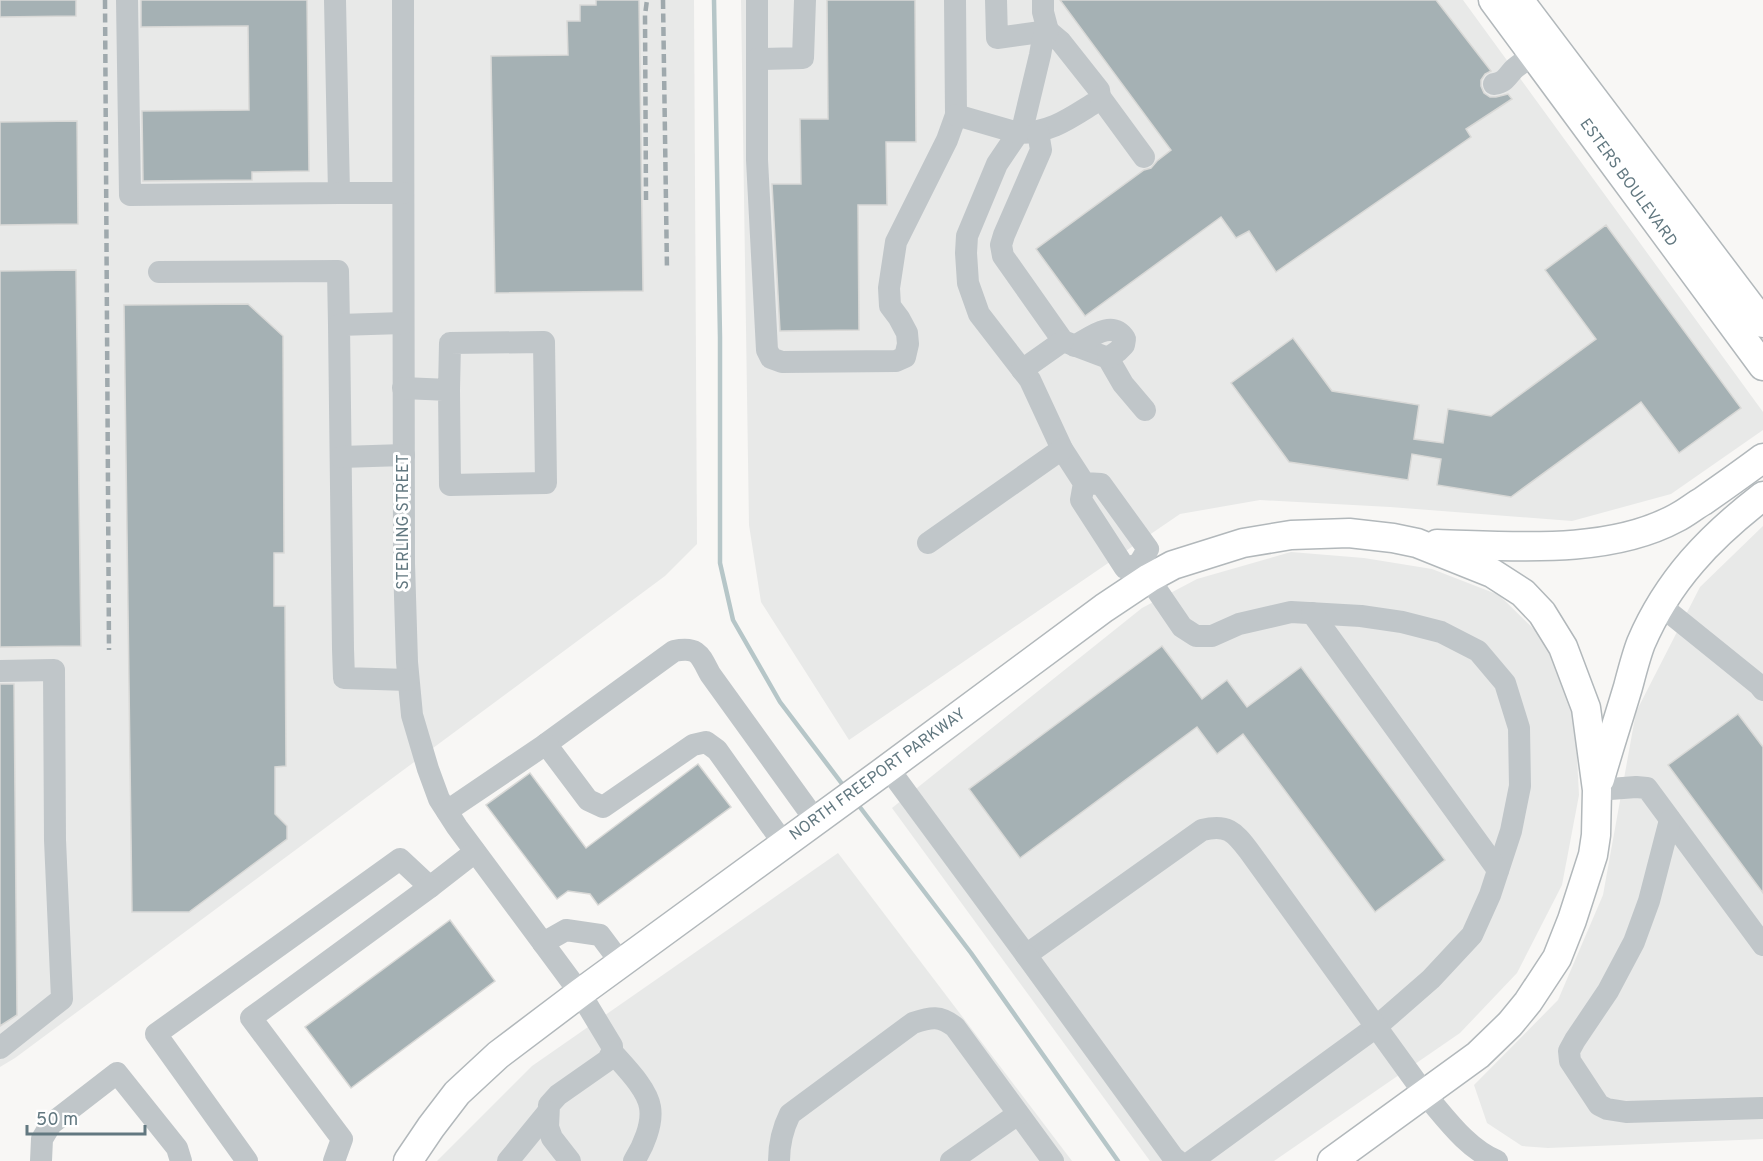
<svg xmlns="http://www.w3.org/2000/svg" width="1763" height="1161" viewBox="0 0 1763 1161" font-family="Overpass,sans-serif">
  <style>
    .built { fill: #e8e9e8 }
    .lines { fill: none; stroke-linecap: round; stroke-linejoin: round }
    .stream { stroke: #b6c6c8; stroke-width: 4.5 }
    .building { fill: #a5b1b4; stroke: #d9d9d7; stroke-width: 1.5 }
    .major-casing { stroke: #b2b8bb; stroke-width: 31 }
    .minor { stroke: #c0c6c9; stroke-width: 22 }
    .major { stroke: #fff; stroke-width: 28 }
    .rail { stroke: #9fa9ad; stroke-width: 4.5; stroke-dasharray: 9 4.5; stroke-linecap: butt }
    .labels { text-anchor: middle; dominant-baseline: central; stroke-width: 6; stroke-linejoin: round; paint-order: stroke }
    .street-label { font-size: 16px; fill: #627880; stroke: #fff }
  </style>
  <rect width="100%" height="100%" fill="#f8f7f5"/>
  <!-- built -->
  <g class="built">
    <polygon points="0,0 694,0 697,544 665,576 15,1058 0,1067"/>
    <polygon points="741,0 1463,0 1763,412 1763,430 1671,494 1572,521 1390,507 1260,500 1180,514 849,740 761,602 749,525"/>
    <polygon points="1763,526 1763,1139 1548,1148 1522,1146 1487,1123 1474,1085 1558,1000 1603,895 1636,712 1700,587"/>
    <polygon points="1291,552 1364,558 1432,569 1499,595 1545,640 1575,719 1579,795 1562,885 1517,973 1460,1033 1274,1161 1150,1161 892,808 1142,608 1197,579"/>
    <polygon points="838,853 1072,1161 437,1161 532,1066"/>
  </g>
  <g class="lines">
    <!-- stream -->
    <g class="stream">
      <polyline points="714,0 720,337 720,563 733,620 780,702 846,789"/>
      <polyline points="856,802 971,953 1118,1161"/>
    </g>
  </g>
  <!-- building -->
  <g class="building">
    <polygon points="0,0 76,0 76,16 0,17"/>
    <polygon points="141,0 307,0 309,171 252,172 252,180 143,181 142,111 249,110 248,26 141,27"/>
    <polygon points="596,0 639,0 643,291 495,293 491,56 568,55 567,21 580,21 580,5 596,5"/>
    <polygon points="827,0 915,0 916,142 886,142 887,205 858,205 859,330 780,331 772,184 801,184 800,119 828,119"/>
    <polygon points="1060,0 1436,0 1491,71 1485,74 1481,80 1481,86 1484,93 1490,97 1496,97 1508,94 1512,99 1466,129 1471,137 1276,272 1249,231 1236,238 1221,217 1085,316 1036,249 1144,170 1151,168 1157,161 1171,150"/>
    <polygon points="77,121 78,224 0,225 0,122"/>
    <polygon points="1606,225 1741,408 1679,453 1641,402 1511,497 1437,485 1441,459 1412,454 1408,480 1289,462 1231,383 1293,338 1332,391 1419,405 1414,439 1443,443 1448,409 1491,416 1596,339 1545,270"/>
    <polygon points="76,270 81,646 0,647 0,271"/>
    <polygon points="248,304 283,336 284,553 274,553 274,606 285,606 286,766 275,767 275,814 287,826 287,839 189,912 132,912 124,305"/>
    <polygon points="1162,646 1202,699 1227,680 1247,707 1301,667 1445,860 1375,912 1243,734 1217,754 1197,727 1020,858 969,789"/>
    <polygon points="0,684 14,684 17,1015 0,1026"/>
    <polygon points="1738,714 1763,747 1763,893 1668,765"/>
    <polygon points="698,764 731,807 598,905 590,894 568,891 557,899 486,805 530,773 586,848"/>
    <polygon points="450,920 495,981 351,1088 305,1027"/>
  </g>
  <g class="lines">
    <!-- major casing -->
    <g class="major-casing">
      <g id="major">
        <polyline points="1493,0 1763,366"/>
        <polyline points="1519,0 1763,323"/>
        <path d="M1437,544C1513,546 1608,555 1676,518C1686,513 1694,506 1703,501C1723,487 1743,473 1763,458"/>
        <path d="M1600,779C1609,748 1619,717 1628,687C1632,672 1636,656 1641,643C1668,580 1710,537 1763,496"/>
        <polyline points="408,1161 431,1127 457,1093 498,1055 580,993 880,774 1104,608 1149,578 1173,565 1243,543 1291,535 1349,533 1393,538 1417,543 1492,573 1523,593 1542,613 1563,647 1586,708 1597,790 1596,835 1593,855 1572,920 1557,958 1528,1002 1510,1024 1478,1055 1332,1161"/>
      </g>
    </g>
    <!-- minor -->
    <g class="minor">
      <polyline points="127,0 130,195 339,193 335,0"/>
      <polyline points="403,0 404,563 407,662 412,715 428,769 439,799 457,827 580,993 612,1046 612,1052 608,1060 558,1095 549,1105 548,1127 552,1138 570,1161"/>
      <polyline points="757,0 757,160 767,350 771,358 782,362 896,361 905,357 908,344 907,333 899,318 890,306 889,288 896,242 947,140 956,115 955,0"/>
      <path d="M996,0L997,38L1048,31L1061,42L1099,90L1100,97L1096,102C1070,118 1051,133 1018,133L997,164L967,236L966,253L968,283L979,314L1030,380L1062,449L1084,483L1081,500L1125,568L1139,564L1148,549L1101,484L1084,483"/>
      <polyline points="757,59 803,58 805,0"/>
      <path d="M1494,84C1505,82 1506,78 1513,70C1519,64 1527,60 1534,55"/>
      <polyline points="1100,97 1144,157"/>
      <polyline points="956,115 1018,133 1023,126 1040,55 1043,38 1048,31 1043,12 1043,0"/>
      <polyline points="1038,132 1041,150 1004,235 1001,245 1003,256 1063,341 1108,358 1123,384 1145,410"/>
      <polyline points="339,193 403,193"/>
      <polyline points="159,272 338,271 339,325"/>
      <polyline points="403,323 339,325 343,649 344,678 408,680"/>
      <path d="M1075,346C1091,337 1112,319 1125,339L1124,345L1118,351L1108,358"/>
      <polyline points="1022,370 1063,341"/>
      <polyline points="403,388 449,390 450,485 546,483 544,342 450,343 449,390"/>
      <polyline points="341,457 404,455"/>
      <polyline points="928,543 1062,449"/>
      <polyline points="1139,564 1182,627 1196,636 1212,636 1239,624 1291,612 1361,616 1402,622 1441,632 1478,651 1505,683 1519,728 1520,786 1511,831 1490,895 1472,935 1431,979 1376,1027 1192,1161"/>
      <polyline points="1660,605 1759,685 1763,690"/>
      <polyline points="1312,613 1498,870"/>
      <polyline points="0,671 54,670 55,840 62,999 0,1048"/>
      <path d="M546,744L674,651C698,646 700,655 710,674L816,821"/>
      <path d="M888,768L1026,955L1202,830C1227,824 1234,831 1249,851L1424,1093C1445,1117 1466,1148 1497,1161"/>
      <polyline points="1597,790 1636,787 1647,788 1763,945"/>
      <polyline points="447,811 546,744 588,800 603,807 693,745 706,742 717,750 784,844"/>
      <polyline points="1670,820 1649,901 1634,942 1608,991 1575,1040 1569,1051 1570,1061 1599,1105 1607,1109 1626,1112 1763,1108"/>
      <polyline points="543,943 566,930 600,935 621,963"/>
      <polyline points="1026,955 1173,1157 1178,1161"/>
      <path d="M612,1052C624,1066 647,1088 650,1107C653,1124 643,1147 634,1161"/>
      <polyline points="41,1161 42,1139 51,1124 117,1073 177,1148 181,1161"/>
      <polyline points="247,1161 156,1034 400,859 430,887 475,852"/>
      <polyline points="334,1161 342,1139 251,1018 430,887"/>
      <polyline points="508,1161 548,1112"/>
      <path d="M779,1161C779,1144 782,1130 790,1114L913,1023C931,1017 940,1015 955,1027L1053,1161"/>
      <polyline points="951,1161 1018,1114"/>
    </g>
    <!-- major -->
    <use href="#major" class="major"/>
    <!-- rail -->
    <g class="rail">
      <polyline points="105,0 109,650"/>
      <polyline points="663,0 667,270"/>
      <polyline points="646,200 645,15 647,0"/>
    </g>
  </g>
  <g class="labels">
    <!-- street labels -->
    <g class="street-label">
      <text transform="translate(1628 183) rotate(54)">ESTERS BOULEVARD</text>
      <text transform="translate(404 522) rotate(-90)">STERLING STREET</text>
      <text transform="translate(878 775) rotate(-36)">NORTH FREEPORT PARKWAY</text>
    </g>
  </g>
  <!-- scale -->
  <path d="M27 1125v9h118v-9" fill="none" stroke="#627880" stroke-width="3"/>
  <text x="36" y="1125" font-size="18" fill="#627880" stroke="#ffffff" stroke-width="4.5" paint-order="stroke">50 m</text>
</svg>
